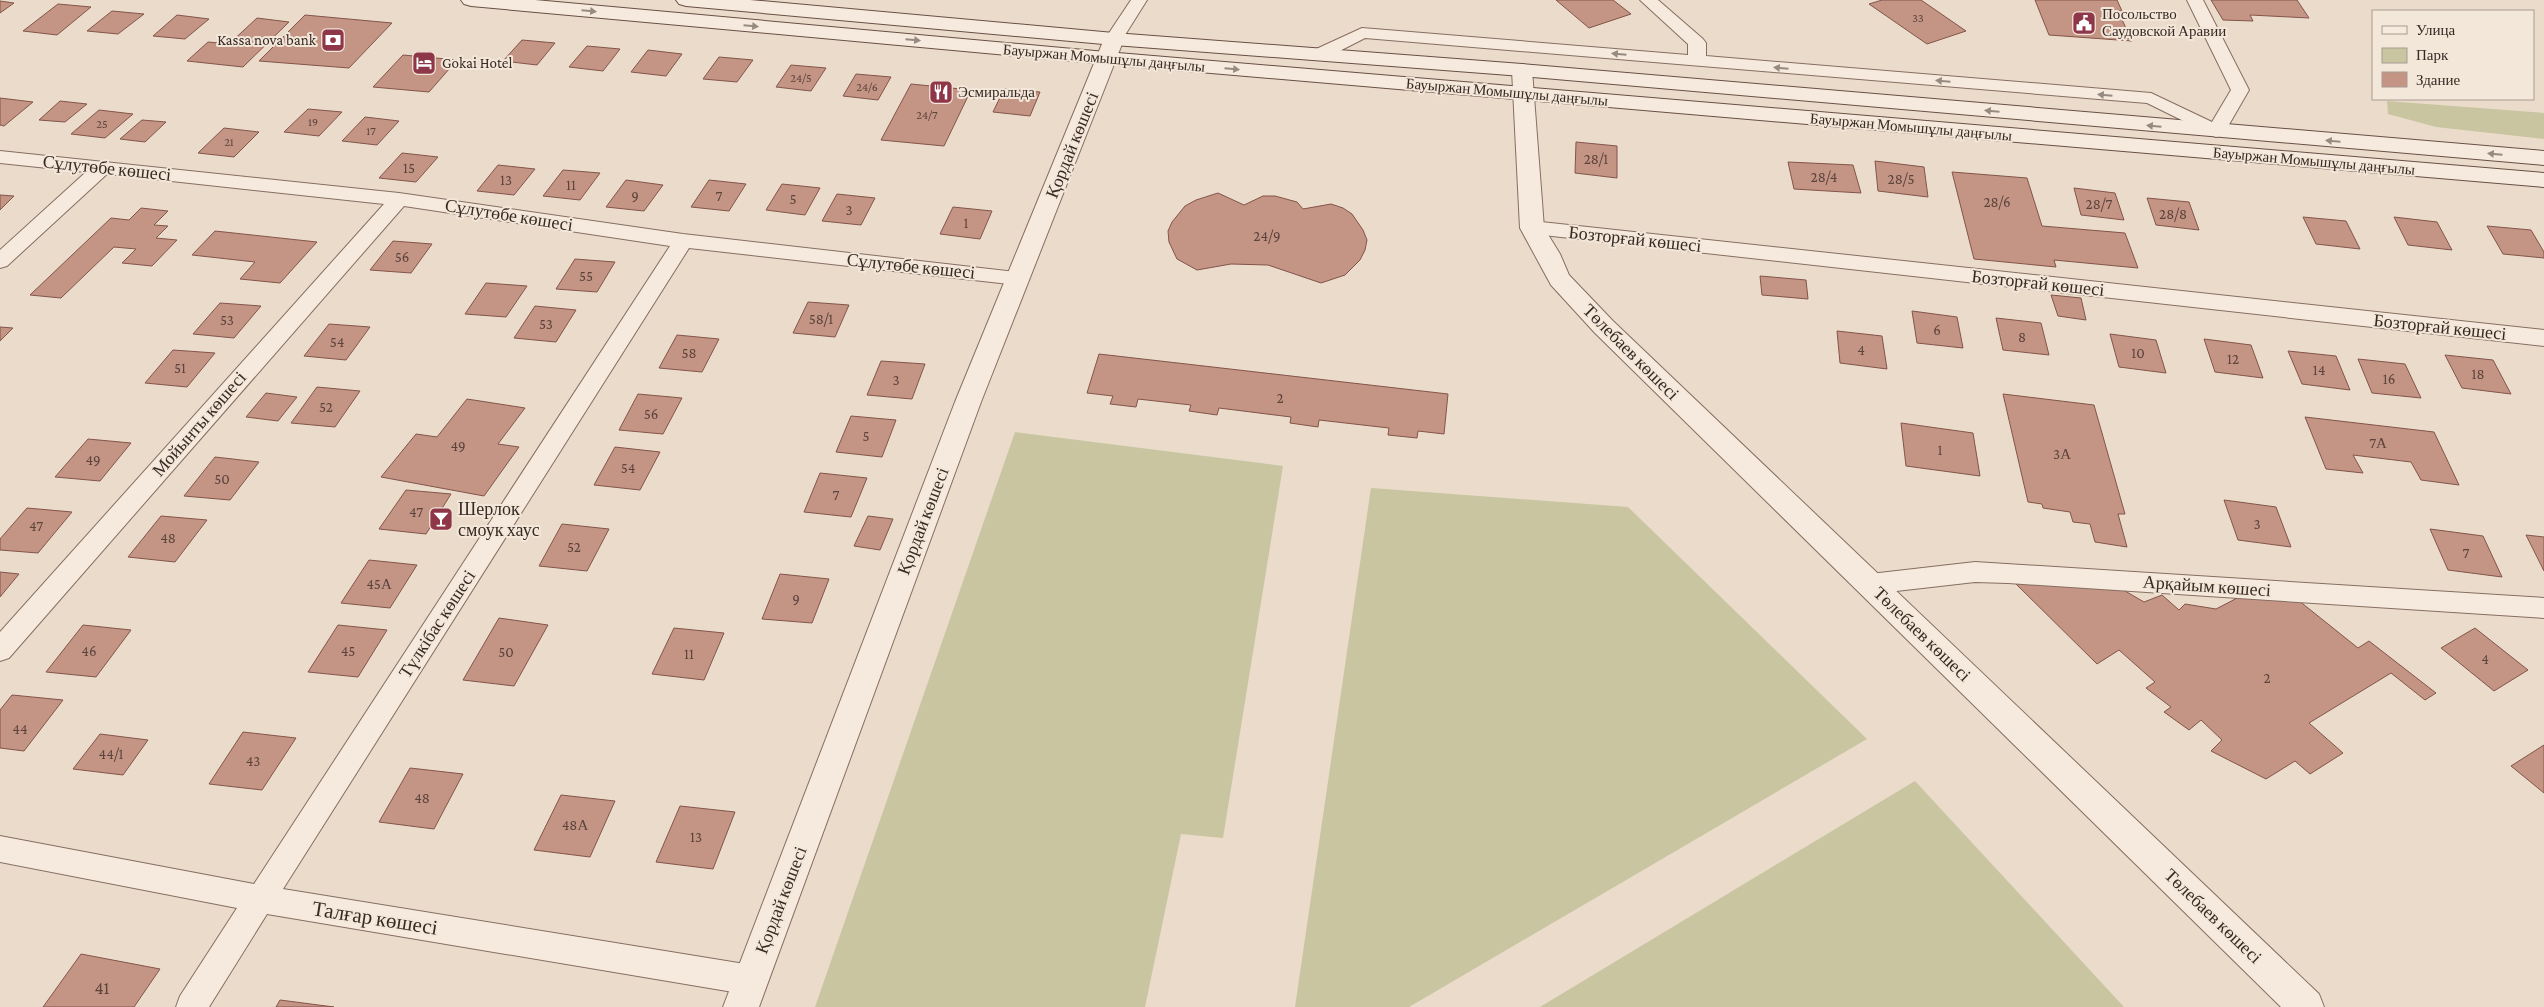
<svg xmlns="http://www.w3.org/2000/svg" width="2544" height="1007" viewBox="0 0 2544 1007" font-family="'Crimson Pro',serif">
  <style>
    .green { fill: #c8c5a0 }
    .building { fill: #c49485; stroke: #825549 }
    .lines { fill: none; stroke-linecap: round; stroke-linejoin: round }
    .minor-casing { stroke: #866e61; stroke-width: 2 }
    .tertiary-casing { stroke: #866e61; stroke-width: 2 }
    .secondary-casing { stroke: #684f44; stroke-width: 2 }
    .minor { fill: #f6eade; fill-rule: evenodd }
    .tertiary { fill: #f6eade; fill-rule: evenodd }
    .secondary { fill: #f6eade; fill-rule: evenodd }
    .oneway { fill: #978a80 }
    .labels { text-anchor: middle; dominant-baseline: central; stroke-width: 4; stroke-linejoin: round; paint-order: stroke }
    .far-number-label { font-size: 12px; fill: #5b443c }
    .far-poi-label { font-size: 15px; fill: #382923; stroke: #f3e7da; text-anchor: start }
    .far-street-label { font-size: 15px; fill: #382923; stroke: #f3e7da }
    .number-label { font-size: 15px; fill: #5b443c }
    .street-label { font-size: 18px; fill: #382923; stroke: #f3e7da }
    .poi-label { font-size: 18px; fill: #382923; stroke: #f3e7da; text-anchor: start }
    .near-number-label { font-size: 18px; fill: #5b443c }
    .near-street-label { font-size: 21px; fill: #382923; stroke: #f3e7da }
  </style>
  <rect width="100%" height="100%" fill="#ebdbcb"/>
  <!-- green -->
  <g class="green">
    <polygon points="2387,101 2544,113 2544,139 2436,127 2388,114"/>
    <polygon points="1015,432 1283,466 1223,838 1181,834 1145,1007 815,1007"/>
    <polygon points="1371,488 1628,507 1867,739 1409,1007 1295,1007"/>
    <polygon points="1915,781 2124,1007 1540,1007"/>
  </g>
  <!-- building -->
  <g class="building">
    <polygon points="1556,0 1613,0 1631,14 1589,28"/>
    <polygon points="1882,0 1921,0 1966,31 1927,44 1869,4"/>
    <polygon points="2035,0 2117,0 2122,11 2118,11 2132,41 2049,35"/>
    <polygon points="2211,0 2297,0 2309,18 2250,15 2253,21 2223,20"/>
    <polygon points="0,1 14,3 0,13"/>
    <polygon points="58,4 91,7 57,35 23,31"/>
    <polygon points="112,11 144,14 118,34 87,31"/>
    <polygon points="177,15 209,19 185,39 153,36"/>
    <polygon points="305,15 392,23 349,68 259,61"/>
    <polygon points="257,18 289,22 243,67 187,61 208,42 229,44"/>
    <polygon points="522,40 555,43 537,65 503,61"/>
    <polygon points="587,46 620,49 603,71 569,67"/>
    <polygon points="648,50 682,54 666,76 631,72"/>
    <polygon points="403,55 457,60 429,92 373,87"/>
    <polygon points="719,57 753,60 737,82 703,79"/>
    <polygon points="791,65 826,68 811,91 776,87"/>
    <polygon points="856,74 891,77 878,100 843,96"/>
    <polygon points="911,84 971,90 944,146 881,140"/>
    <polygon points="1004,89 1040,92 1030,116 993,112"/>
    <polygon points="0,98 33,102 4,126 0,125"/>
    <polygon points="60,101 87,104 65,122 39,120"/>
    <polygon points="308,109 342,112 319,136 284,132"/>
    <polygon points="99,110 133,114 105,138 71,134"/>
    <polygon points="365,117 399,121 377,145 342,141"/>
    <polygon points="142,120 166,122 145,142 120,139"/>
    <polygon points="224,128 259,132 234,157 198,153"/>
    <polygon points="1576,142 1617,146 1617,178 1575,173"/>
    <polygon points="402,153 438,157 416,182 379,178"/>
    <polygon points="1875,161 1924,167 1928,197 1878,191"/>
    <polygon points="1788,162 1853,165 1861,193 1794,189"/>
    <polygon points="498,165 535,169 514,195 477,191"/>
    <polygon points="563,170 600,173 580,200 543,196"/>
    <polygon points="1952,172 2027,178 2042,226 2125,233 2138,268 2054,260 2056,267 1974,259"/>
    <polygon points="626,180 663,185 644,211 606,207"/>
    <polygon points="709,180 746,184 729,211 691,207"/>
    <polygon points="782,184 820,188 805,215 766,210"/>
    <polygon points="2074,188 2115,193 2124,220 2081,215"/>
    <polygon points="1218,193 1244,205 1263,196 1275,196 1297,202 1303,209 1331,204 1343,208 1352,214 1363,230 1367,240 1365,250 1360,260 1345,275 1321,283 1268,265 1231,264 1197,270 1177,259 1169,242 1168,231 1172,222 1185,206 1196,200"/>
    <polygon points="837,194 875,198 861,225 822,221"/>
    <polygon points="0,195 14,196 0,210"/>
    <polygon points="2147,198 2189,202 2199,230 2156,225"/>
    <polygon points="953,207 992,211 980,239 940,234"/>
    <polygon points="141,208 168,211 154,225 168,226 156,238 177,240 152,266 122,263 136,249 114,247 61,298 30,295 111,218 129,220"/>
    <polygon points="2303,217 2346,221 2360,249 2316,244"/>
    <polygon points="2394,217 2437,222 2452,250 2408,245"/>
    <polygon points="2487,226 2531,230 2544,252 2544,258 2503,254"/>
    <polygon points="215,231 317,242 280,283 240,279 255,262 192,255"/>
    <polygon points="393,241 432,244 411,273 370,270"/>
    <polygon points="575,259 615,262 597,292 556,289"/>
    <polygon points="1760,276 1806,280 1808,299 1762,295"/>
    <polygon points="486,283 527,286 506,317 465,314"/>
    <polygon points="2051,295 2081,298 2086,320 2058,316"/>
    <polygon points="808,302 849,305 835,337 793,333"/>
    <polygon points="220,303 261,306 234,338 193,334"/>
    <polygon points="535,306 576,310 556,342 514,338"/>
    <polygon points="1912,311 1957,317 1963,348 1917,343"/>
    <polygon points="1996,318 2041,323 2049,355 2003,350"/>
    <polygon points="329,324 370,327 346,360 304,356"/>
    <polygon points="0,327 13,328 0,341"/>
    <polygon points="1837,331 1882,336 1887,369 1840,363"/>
    <polygon points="2110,334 2156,340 2166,373 2119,367"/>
    <polygon points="677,335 719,339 702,372 659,368"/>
    <polygon points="2204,339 2251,345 2263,378 2215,372"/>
    <polygon points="173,350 215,353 187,387 145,383"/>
    <polygon points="2288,351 2336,356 2350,390 2302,384"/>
    <polygon points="1099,354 1448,394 1444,434 1418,431 1417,438 1388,435 1389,428 1319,420 1318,427 1290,423 1291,417 1219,408 1217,415 1189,411 1191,405 1138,399 1136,407 1110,404 1113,396 1087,393"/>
    <polygon points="2445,355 2493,360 2511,394 2462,388"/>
    <polygon points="2358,359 2405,364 2421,398 2372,393"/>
    <polygon points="881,361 925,364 912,399 867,395"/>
    <polygon points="317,387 360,391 335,427 291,423"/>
    <polygon points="266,393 297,397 278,421 246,417"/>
    <polygon points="638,394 682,398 663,434 619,430"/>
    <polygon points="2003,394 2094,405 2125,514 2118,514 2127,547 2095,542 2090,524 2073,522 2070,512 2043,508 2042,504 2028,502"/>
    <polygon points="467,399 525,408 498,444 519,447 484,496 381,477 416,434 437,437"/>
    <polygon points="851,416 896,420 882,457 836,452"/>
    <polygon points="2305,417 2434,432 2459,485 2421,480 2411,462 2353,455 2363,473 2326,469"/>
    <polygon points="1901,423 1973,433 1980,476 1906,466"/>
    <polygon points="88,439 131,443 100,481 55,477"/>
    <polygon points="615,447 660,452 640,490 594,485"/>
    <polygon points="215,457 259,462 230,500 184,496"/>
    <polygon points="820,473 867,478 851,517 804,512"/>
    <polygon points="406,490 451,494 426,534 379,529"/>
    <polygon points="2224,500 2276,507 2291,547 2238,540"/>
    <polygon points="27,508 72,512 38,553 0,550 0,539"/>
    <polygon points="161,516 207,520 175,562 128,557"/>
    <polygon points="868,516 893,519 880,550 854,546"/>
    <polygon points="562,524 609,529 587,571 539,566"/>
    <polygon points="2430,529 2483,536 2502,577 2448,570"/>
    <polygon points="2526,535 2544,537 2544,571"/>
    <polygon points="369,560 417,565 390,608 341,603"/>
    <polygon points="0,572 19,574 0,597"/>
    <polygon points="780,574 829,579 812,623 762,619"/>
    <polygon points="2015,583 2120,588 2144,602 2162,595 2179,610 2185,604 2216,609 2243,595 2298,600 2358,648 2369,641 2436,693 2425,700 2391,673 2309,723 2343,753 2310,774 2295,761 2266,779 2211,751 2222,740 2201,720 2189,730 2164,712 2171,707 2146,688 2155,682 2119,650 2097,664"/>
    <polygon points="499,618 548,625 514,686 463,680"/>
    <polygon points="83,625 131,630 96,677 46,672"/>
    <polygon points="338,625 387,630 358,677 308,672"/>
    <polygon points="674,628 724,633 704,680 652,674"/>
    <polygon points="2475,628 2528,670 2494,691 2441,648"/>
    <polygon points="12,695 63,700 24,751 0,748 0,710"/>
    <polygon points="243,732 296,738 262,790 209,784"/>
    <polygon points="100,734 148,740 123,775 73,769"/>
    <polygon points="2544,745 2544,793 2511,766"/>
    <polygon points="410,768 463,774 434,829 379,822"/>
    <polygon points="561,795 615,801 590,857 534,850"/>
    <polygon points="680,806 735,812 713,869 656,862"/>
    <polygon points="81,954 160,969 134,1007 43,1007"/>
    <polygon points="280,1000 334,1007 276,1007"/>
  </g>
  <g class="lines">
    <!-- minor casing -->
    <g class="minor-casing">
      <g id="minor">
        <polygon points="1131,0 1147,0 1120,43 1108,43 1105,39"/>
        <polygon points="1640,0 1658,0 1703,39 1706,43 1706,56 2151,93 2212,122 2231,90 2187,0 2203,0 2249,90 2223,135 2216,137 2147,103 1365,38 1326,58 1314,58 1311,54 1314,50 1362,28 1688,55 1688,44"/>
        <polygon points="0,151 399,193 683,234 1025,273 1028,278 1025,283 1018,285 689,248 283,889 751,965 762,969 766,980 762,991 751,995 267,914 209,1007 176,1007 180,996 237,908 0,862 0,836 254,884 670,246 404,206 9,658 0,661 0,632 384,204 107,174 7,266 0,268 0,250 86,172 0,163"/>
        <polygon points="1532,221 2544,330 2544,346 1525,233 1522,228 1525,223"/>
        <polygon points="1975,562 2544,598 2544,618 2008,583 1975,582 1870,594 1861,591 1858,584 1861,577 1870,574"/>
      </g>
    </g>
    <!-- tertiary casing -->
    <g class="tertiary-casing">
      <g id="tertiary">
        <polygon points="1114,33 1121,35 1124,39 981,402 759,1007 723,1007 955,402 1104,39 1107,35"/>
        <polygon points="1522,64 1529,66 1532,70 1544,228 1560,254 1569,275 1613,321 2319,994 2324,1007 2281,1007 1595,333 1551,285 1520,228 1512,70 1515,66"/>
      </g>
    </g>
    <!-- secondary casing -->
    <g class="secondary-casing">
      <g id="secondary">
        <polygon points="461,0 535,0 1106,52 2544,173 2544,187 1106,64 471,6 464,4"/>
        <polygon points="676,0 750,0 1114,33 1522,64 2544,151 2544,165 1522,76 1114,45 686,6 679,4"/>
      </g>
    </g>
    <!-- minor -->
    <use href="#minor" class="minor"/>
    <!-- tertiary -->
    <use href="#tertiary" class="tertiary"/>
    <!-- secondary -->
    <use href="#secondary" class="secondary"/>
  </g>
  <!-- one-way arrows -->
  <defs><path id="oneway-solid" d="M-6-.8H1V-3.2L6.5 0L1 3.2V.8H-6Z" transform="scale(1.25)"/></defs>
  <g class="oneway">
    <use href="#oneway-solid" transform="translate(589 11) rotate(5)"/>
    <use href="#oneway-solid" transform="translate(751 26) rotate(5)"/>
    <use href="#oneway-solid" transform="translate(913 40) rotate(5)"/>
    <use href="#oneway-solid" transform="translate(1619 54) rotate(-175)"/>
    <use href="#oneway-solid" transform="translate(1781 68) rotate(-175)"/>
    <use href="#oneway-solid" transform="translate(1232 69) rotate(5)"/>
    <use href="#oneway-solid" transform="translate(1943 81) rotate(-175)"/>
    <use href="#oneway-solid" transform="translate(2105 95) rotate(-175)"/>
    <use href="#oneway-solid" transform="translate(1992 111) rotate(-175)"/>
    <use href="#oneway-solid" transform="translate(2154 126) rotate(-175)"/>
    <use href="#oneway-solid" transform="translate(2333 141) rotate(-175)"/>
    <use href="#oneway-solid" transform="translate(2495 154) rotate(-175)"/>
  </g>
  <!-- icons -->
  <defs>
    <g id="civic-square" transform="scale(1.25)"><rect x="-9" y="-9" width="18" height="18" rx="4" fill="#8e3748" stroke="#f3e7da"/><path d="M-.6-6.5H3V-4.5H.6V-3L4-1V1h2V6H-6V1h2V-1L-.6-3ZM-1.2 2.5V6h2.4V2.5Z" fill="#fff"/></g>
    <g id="bank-square" transform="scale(1.25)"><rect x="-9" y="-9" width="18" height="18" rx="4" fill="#8e3748" stroke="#f3e7da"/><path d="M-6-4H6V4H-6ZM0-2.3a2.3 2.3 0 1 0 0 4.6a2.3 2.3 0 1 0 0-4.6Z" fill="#fff"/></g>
    <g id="hotel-square" transform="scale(1.25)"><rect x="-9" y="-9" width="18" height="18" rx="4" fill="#8e3748" stroke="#f3e7da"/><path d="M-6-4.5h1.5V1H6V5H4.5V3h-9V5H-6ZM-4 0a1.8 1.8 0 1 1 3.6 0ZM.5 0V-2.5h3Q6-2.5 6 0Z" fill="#fff"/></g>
    <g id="restaurant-square" transform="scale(1.25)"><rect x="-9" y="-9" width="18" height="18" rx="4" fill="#8e3748" stroke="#f3e7da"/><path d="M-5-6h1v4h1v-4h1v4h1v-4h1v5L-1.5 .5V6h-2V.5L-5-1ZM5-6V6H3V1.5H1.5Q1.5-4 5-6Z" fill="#fff"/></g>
    <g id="bar-square" transform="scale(1.25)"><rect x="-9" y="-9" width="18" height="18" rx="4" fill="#8e3748" stroke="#f3e7da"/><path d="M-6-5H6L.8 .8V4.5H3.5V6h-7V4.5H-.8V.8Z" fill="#fff"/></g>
  </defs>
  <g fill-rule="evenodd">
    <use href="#civic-square" x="2084" y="23"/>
    <use href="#bank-square" x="333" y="40"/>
    <use href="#hotel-square" x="424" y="63"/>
    <use href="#restaurant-square" x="941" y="92"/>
    <use href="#bar-square" x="441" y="519"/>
  </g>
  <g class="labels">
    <!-- far-number labels -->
    <g class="far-number-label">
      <text x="1918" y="18">33</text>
      <text x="801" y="78">24/5</text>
      <text x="867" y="87">24/6</text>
      <text x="927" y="115">24/7</text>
      <text x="313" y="122">19</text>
      <text x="102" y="124">25</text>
      <text x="371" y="131">17</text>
      <text x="229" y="142">21</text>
    </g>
    <!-- far-poi labels -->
    <g class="far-poi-label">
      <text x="2102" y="14">Посольство<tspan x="2102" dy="17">Саудовской Аравии</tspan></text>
      <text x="316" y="40" text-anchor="end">Kassa nova bank</text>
      <text x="442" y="63">Gokai Hotel</text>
      <text x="958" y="92">Эсмиральда</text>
    </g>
    <!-- far-street labels -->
    <g class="far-street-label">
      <text transform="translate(1104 58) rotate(5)">Бауыржан Момышұлы даңғылы</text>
      <text transform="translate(1507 92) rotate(5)">Бауыржан Момышұлы даңғылы</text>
      <text transform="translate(1911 127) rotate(5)">Бауыржан Момышұлы даңғылы</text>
      <text transform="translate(2314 161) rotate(5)">Бауыржан Момышұлы даңғылы</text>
    </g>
    <!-- number labels -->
    <g class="number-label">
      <text x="1596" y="159">28/1</text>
      <text x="409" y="168">15</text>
      <text x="1824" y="177">28/4</text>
      <text x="1901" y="179">28/5</text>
      <text x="506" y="180">13</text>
      <text x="571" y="185">11</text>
      <text x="635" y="196">9</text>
      <text x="719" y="196">7</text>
      <text x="793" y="199">5</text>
      <text x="1997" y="202">28/6</text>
      <text x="2099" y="204">28/7</text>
      <text x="849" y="210">3</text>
      <text x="2173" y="214">28/8</text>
      <text x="966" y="223">1</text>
      <text x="1267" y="236">24/9</text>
      <text x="402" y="257">56</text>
      <text x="586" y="276">55</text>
      <text x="821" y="319">58/1</text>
      <text x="227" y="320">53</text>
      <text x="546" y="324">53</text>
      <text x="1937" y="330">6</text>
      <text x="2022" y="337">8</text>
      <text x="337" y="342">54</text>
      <text x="1861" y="350">4</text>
      <text x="689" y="353">58</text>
      <text x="2138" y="353">10</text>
      <text x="2233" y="359">12</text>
      <text x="180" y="368">51</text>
      <text x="2319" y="370">14</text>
      <text x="2478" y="374">18</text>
      <text x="2389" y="379">16</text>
      <text x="896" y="380">3</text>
      <text x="1280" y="398">2</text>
      <text x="326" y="407">52</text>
      <text x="651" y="414">56</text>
      <text x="866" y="436">5</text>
      <text x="2378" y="443">7А</text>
      <text x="458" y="446">49</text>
      <text x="1940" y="450">1</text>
      <text x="2062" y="454">3А</text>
      <text x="93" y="460">49</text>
      <text x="628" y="468">54</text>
      <text x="222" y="479">50</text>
      <text x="836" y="495">7</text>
      <text x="416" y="512">47</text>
      <text x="2257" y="524">3</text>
      <text x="36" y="526">47</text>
      <text x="168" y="538">48</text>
      <text x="574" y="547">52</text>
      <text x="2466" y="553">7</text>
      <text x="379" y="584">45А</text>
      <text x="796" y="599">9</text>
      <text x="89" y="651">46</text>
      <text x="348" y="651">45</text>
      <text x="506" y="652">50</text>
      <text x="689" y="654">11</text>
      <text x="2485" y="659">4</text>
      <text x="2267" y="678">2</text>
      <text x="20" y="729">44</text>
      <text x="111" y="754">44/1</text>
      <text x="253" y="761">43</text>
      <text x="422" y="798">48</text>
      <text x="575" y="825">48А</text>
      <text x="696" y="837">13</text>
    </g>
    <!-- street labels -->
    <g class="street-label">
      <text transform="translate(1072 145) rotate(-68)">Қордай көшесі</text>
      <text transform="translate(107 168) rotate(6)">Сұлутөбе көшесі</text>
      <text transform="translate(509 215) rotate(9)">Сұлутөбе көшесі</text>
      <text transform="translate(1635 239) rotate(6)">Бозторғай көшесі</text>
      <text transform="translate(911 266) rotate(6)">Сұлутөбе көшесі</text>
      <text transform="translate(2038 283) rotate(6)">Бозторғай көшесі</text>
      <text transform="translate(2440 327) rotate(6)">Бозторғай көшесі</text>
      <text transform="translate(1631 352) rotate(45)">Төлебаев көшесі</text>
      <text transform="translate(199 424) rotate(-49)">Мойынты көшесі</text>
      <text transform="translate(923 521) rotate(-69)">Қордай көшесі</text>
      <text transform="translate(2207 586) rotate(4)">Арқайым көшесі</text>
      <text transform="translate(437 624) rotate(-57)">Түлкібас көшесі</text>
      <text transform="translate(1922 634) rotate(44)">Төлебаев көшесі</text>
      <text transform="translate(781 900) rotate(-69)">Қордай көшесі</text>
      <text transform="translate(2213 916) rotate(44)">Төлебаев көшесі</text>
    </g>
    <!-- poi labels -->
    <g class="poi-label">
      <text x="458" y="509">Шерлок<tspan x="458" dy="21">смоук хаус</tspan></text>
    </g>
    <!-- near-number labels -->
    <g class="near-number-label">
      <text x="102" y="988">41</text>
    </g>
    <!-- near-street labels -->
    <g class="near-street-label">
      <text transform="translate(375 918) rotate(9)">Талғар көшесі</text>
    </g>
  </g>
  <!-- legend -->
  <rect x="2372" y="10" width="162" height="90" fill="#f3e7da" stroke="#a89b91"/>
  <rect x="2382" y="26" width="25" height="8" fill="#f6eade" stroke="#a89b91"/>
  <text x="2416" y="35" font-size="15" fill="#382923">Улица</text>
  <rect x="2382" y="48" width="25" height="15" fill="#c8c5a0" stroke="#a89b91"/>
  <text x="2416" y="60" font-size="15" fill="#382923">Парк</text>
  <rect x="2382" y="72" width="25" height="15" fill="#c49485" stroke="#a89b91"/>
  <text x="2416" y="85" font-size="15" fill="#382923">Здание</text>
</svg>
